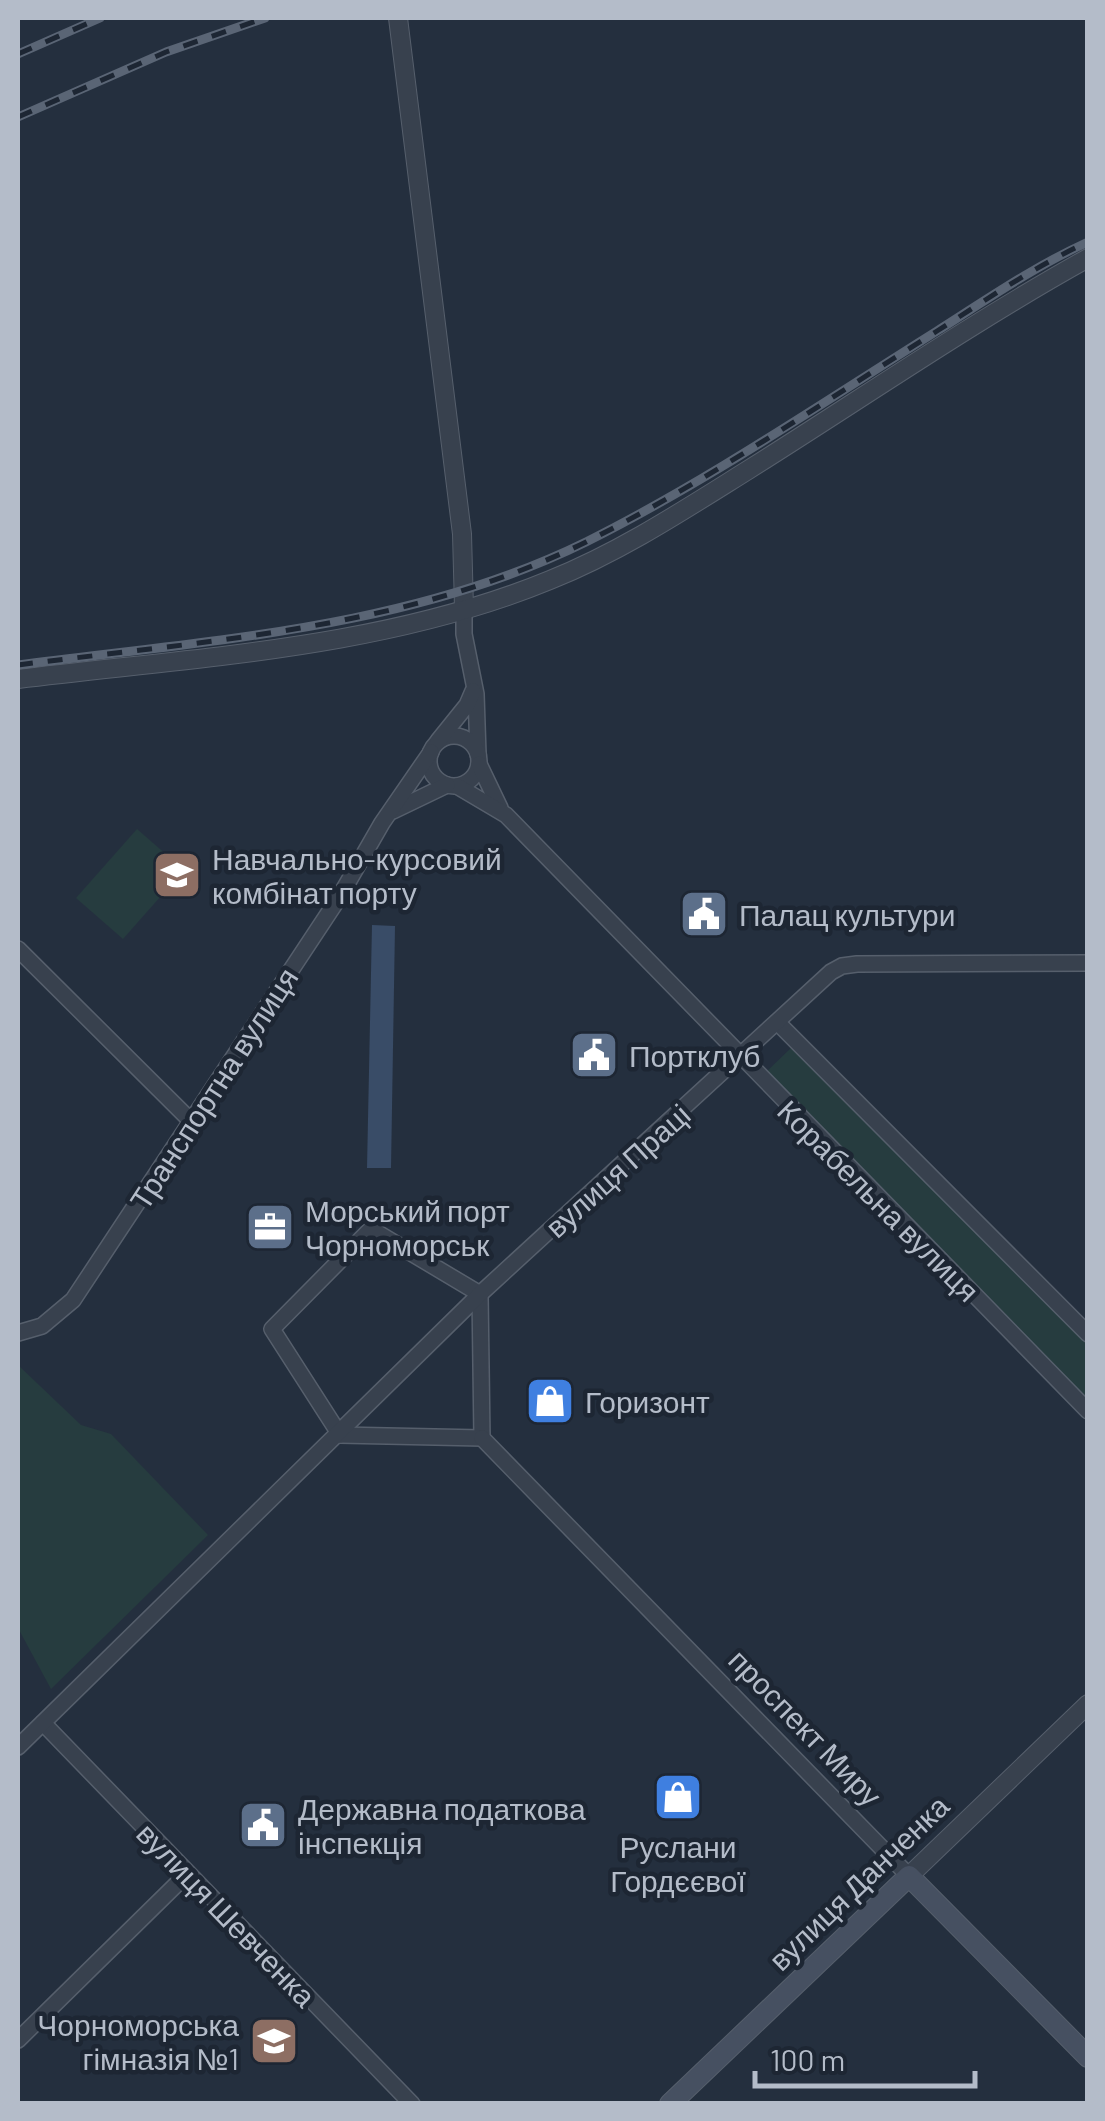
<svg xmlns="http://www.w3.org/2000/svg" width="1105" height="2121" viewBox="0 0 1105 2121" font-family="Barlow,sans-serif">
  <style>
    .green { fill: #263c3f }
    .water { fill: #394c67 }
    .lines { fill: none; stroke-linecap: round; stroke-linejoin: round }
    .minor-casing { stroke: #565f6c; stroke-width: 18 }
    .tertiary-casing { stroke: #565f6c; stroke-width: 20 }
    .secondary-casing { stroke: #565f6c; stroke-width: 22 }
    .minor { stroke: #38414e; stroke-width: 15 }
    .tertiary { stroke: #38414e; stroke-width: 18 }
    .secondary { stroke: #465061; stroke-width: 20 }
    .rail-casing { stroke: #5a6575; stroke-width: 9 }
    .rail { stroke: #1d2633; stroke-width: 5; stroke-dasharray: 15; stroke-linecap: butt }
    .labels { text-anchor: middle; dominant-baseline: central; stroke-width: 9; stroke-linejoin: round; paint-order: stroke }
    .poi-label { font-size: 30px; fill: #b4bcc9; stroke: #1d2633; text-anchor: start }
    .street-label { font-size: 30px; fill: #b4bcc9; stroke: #1d2633 }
  </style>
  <rect width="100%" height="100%" fill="#242f3e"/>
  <!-- green -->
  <g class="green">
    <polygon points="137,829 184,870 123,939 76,898"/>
    <polygon points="793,1046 1087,1343 1087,1402 764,1074"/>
    <polygon points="18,1365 81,1425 111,1434 208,1535 51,1689 18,1628"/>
  </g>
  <!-- water -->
  <polygon class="water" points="372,925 395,926 391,1168 367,1168"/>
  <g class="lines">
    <!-- minor casing -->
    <g class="minor-casing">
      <g id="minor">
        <polyline points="464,608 464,634 476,694 478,754"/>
        <circle cx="454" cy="761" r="25"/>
        <polyline points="438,741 467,705 473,691"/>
        <polyline points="479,764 500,808"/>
        <polyline points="457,786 506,815 1088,1411"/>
        <polyline points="393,811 447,785"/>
        <polyline points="18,949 191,1121"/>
        <polyline points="777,1022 1088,1334"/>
        <polyline points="480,1294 482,1438"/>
        <polyline points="18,1333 42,1326 73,1300 340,896 382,823 431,752"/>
        <polyline points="340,1435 272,1329 371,1229 480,1294"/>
        <polyline points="340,1435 482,1438"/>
        <polyline points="482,1438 909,1876"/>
        <polyline points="43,1723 412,2104"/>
        <polyline points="18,1747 480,1294 831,972 842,966 857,964 1088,963"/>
        <polyline points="18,2040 187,1874"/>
      </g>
    </g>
    <!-- tertiary casing -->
    <g class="tertiary-casing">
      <g id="tertiary">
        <polyline points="398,18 462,534 464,608"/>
        <path d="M18,679C195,657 383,649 550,580C620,552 684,510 748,470C861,399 971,323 1088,258"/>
        <polyline points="909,1876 1088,1704"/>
      </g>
    </g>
    <!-- secondary casing -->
    <g class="secondary-casing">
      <polyline id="secondary" points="670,2104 909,1876 1088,2057"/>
    </g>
    <!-- minor -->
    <use href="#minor" class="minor"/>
    <!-- tertiary -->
    <use href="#tertiary" class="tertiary"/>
    <!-- secondary -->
    <use href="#secondary" class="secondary"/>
    <!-- rail casing -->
    <g class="rail-casing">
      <g id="rail">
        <polyline points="18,54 100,18"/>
        <polyline points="18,117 166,52 265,18"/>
        <path d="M18,665C210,640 409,629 586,542C708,481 822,403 937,331C986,300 1035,266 1088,242"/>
      </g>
    </g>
    <!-- rail -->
    <use href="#rail" class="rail"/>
  </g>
  <!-- icons -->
  <defs>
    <g id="university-square" transform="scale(2.5)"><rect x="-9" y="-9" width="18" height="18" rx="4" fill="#8d6e63" stroke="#1d2633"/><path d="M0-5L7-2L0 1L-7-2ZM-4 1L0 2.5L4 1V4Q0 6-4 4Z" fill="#fff"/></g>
    <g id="civic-square" transform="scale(2.5)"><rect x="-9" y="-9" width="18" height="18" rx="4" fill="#5c6f8a" stroke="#1d2633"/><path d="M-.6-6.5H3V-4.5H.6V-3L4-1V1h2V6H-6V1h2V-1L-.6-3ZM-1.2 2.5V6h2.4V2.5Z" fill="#fff"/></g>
    <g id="office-square" transform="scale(2.5)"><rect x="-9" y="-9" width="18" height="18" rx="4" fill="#5c6f8a" stroke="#1d2633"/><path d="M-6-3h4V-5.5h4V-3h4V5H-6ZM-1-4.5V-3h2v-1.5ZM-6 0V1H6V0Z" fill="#fff"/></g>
    <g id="shop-square" transform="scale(2.5)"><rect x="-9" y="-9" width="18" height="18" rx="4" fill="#3f7fe0" stroke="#1d2633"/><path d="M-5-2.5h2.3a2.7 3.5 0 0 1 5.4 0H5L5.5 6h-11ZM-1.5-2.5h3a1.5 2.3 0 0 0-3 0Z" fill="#fff"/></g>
    <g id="school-square" transform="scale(2.5)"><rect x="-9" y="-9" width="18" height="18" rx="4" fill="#8d6e63" stroke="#1d2633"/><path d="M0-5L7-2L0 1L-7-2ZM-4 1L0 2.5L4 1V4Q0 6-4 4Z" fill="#fff"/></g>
  </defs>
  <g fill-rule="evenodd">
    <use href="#university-square" x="177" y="875"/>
    <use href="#civic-square" x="704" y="914"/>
    <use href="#civic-square" x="594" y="1055"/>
    <use href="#office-square" x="270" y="1227"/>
    <use href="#shop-square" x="550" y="1401"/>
    <use href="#shop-square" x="678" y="1797"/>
    <use href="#civic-square" x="263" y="1825"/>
    <use href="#school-square" x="274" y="2041"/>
  </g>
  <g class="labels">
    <!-- poi labels -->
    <g class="poi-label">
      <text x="212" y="858">Навчально-курсовий<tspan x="212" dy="34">комбінат порту</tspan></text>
      <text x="739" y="914">Палац культури</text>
      <text x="629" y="1055">Портклуб</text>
      <text x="305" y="1210">Морський порт<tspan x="305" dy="34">Чорноморськ</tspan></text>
      <text x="585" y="1401">Горизонт</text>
      <text x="298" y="1808">Державна податкова<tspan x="298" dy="34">інспекція</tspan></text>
      <text x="678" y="1846" text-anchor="middle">Руслани<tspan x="678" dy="34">Гордєєвої</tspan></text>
      <text x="239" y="2024" text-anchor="end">Чорноморська<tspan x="239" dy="34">гімназія №1</tspan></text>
    </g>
    <!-- street labels -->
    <g class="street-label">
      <text transform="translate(213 1088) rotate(-57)">Транспортна вулиця</text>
      <text transform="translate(617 1170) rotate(-42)">вулиця Праці</text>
      <text transform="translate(879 1200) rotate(45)">Корабельна вулиця</text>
      <text transform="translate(806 1727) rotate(46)">проспект Миру</text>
      <text transform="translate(858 1882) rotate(-44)">вулиця Данченка</text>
      <text transform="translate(227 1914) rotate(46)">вулиця Шевченка</text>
    </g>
  </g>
  <!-- border -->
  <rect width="1105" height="2121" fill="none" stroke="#b4bcc9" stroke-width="40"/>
  <!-- scale -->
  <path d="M755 2071v15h220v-15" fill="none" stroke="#b4bcc9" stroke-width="5"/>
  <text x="770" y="2071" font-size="30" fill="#b4bcc9" stroke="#1d2633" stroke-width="8" paint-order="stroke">100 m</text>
</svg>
